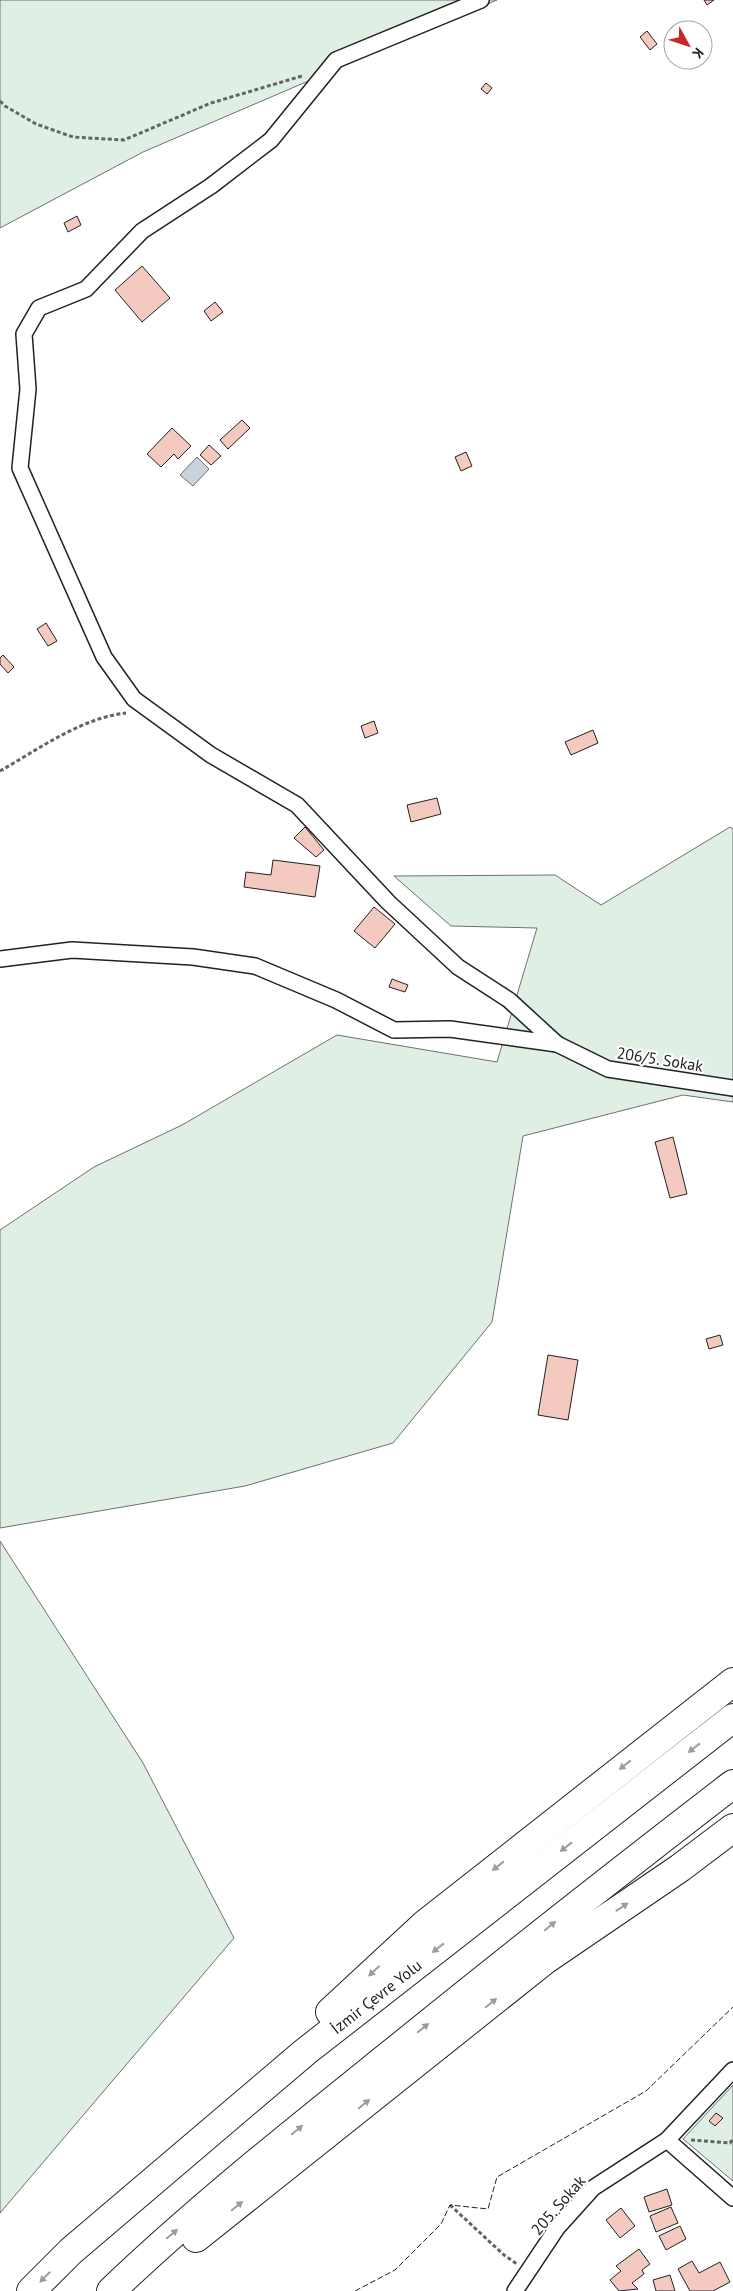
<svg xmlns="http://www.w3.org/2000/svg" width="733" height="2291" viewBox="0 0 733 2291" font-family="'PT Sans',sans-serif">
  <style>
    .green { fill: #e0efe3; stroke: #6f6f6f }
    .water { fill: #c7d3dd; stroke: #6f6f6f }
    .building { fill: #f3c9c0; stroke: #222 }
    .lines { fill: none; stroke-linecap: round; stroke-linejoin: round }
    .minor-casing { stroke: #222; stroke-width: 18 }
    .motorway-casing { stroke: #222; stroke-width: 30 }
    .path { stroke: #646464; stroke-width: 3; stroke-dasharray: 4 2.5; stroke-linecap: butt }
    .minor { stroke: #fff; stroke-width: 15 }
    .motorway { stroke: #fff; stroke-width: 28 }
    .fence { stroke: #222; stroke-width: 1; stroke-dasharray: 6 2.5; stroke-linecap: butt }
    .oneway { fill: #9c9c9c }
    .labels { text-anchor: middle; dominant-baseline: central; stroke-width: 4; stroke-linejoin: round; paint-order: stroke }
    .street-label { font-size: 16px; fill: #222; stroke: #fff }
  </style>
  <rect width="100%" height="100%" fill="#fff"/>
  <!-- green -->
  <g class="green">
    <polygon points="0,0 497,0 143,152 0,228"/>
    <polygon points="730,827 733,829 733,1102 683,1095 523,1136 492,1322 393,1443 245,1486 0,1528 0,1230 94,1167 182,1125 337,1035 497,1062 537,928 451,926 394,876 555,875 601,905"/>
    <polygon points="0,1541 143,1763 234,1938 0,2213"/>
    <polygon points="733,2085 733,2181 683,2139"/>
  </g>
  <!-- water -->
  <polygon class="water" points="197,457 209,469 193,486 180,475"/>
  <!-- building -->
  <g class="building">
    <polygon points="704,0 714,0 707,5"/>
    <polygon points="647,31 657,44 650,50 640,37"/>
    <polygon points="486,83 492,88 487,94 481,89"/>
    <polygon points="77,216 81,225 68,232 64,223"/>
    <polygon points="142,266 170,298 142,322 115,290"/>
    <polygon points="215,302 223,312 211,321 204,311"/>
    <polygon points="242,420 250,428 228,449 220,440"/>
    <polygon points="172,428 191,446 178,459 174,454 161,467 147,454"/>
    <polygon points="209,445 221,456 211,465 200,455"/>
    <polygon points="466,452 472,466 461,471 455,457"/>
    <polygon points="46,623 57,641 48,646 37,629"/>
    <polygon points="3,655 14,667 8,673 0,664 0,658"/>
    <polygon points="374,721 378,733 365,738 361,726"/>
    <polygon points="593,730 598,743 571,755 565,742"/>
    <polygon points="437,798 441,814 411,822 407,805"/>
    <polygon points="305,827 324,850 316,857 294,838"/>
    <polygon points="273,860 320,866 315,897 244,887 246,872 271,875"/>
    <polygon points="374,907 395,924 375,948 354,931"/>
    <polygon points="392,979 408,985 405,992 389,987"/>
    <polygon points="673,1137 687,1194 670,1198 655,1142"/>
    <polygon points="720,1335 723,1345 709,1349 706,1339"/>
    <polygon points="548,1355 578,1360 568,1420 538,1415"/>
    <polygon points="716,2113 723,2118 715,2126 709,2121"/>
    <polygon points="667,2189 672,2205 649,2212 644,2197"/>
    <polygon points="671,2207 678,2223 656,2232 650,2216"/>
    <polygon points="621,2208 635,2226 620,2238 606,2220"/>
    <polygon points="680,2226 686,2239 666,2250 659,2236"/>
    <polygon points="639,2249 650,2264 642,2270 644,2274 632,2283 638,2289 619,2291 610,2280 621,2271 616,2266"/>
    <polygon points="692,2261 699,2273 720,2262 730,2282 713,2291 690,2291 678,2269"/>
    <polygon points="670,2275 675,2291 656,2291 653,2280"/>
  </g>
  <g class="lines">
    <!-- minor casing -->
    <g class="minor-casing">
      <g id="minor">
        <polyline points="481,0 336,60 271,140 211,186 142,231 86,289 39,308 24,334 28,389 20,468 104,657 134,699 211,755 297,805 388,902 458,967 509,1000 557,1044"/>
        <polyline points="0,959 72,950 193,957 255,966 336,1000 394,1030 450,1029 557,1044 608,1069 733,1088"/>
        <polyline points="667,2140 733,2198"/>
        <polyline points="515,2291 557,2228 593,2188 667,2140 733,2070"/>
      </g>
    </g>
    <!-- motorway casing -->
    <g class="motorway-casing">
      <g id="motorway">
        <polyline points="330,2012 425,1924 733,1682"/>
        <polyline points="196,2238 545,1960 680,1868 733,1828"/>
        <path id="s1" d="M31,2291L71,2251L305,2052L733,1718"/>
        <path d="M111,2291C201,2205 300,2127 397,2049C508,1959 620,1871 733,1784"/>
      </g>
    </g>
    <!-- path -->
    <g class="path">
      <polyline points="0,101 5,106 36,124 73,137 124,140 211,103 302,76"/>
      <path d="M0,771C39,749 81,718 126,713"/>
      <polyline points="691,2140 730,2143 733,2139"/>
      <polyline points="450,2205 504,2255 517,2264"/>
    </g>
    <!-- minor -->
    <use href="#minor" class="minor"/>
    <!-- motorway -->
    <use href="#motorway" class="motorway"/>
    <!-- fence -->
    <polyline class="fence" points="355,2291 395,2270 441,2224 450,2205 488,2209 497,2177 646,2091 733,2007"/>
  </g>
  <!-- one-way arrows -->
  <defs><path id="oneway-solid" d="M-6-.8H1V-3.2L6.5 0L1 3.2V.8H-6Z" transform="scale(1.25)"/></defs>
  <g class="oneway">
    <use href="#oneway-solid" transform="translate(694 1748) rotate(142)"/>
    <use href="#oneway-solid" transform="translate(625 1765) rotate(142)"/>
    <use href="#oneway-solid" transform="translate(566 1847) rotate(142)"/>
    <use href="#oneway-solid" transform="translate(498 1866) rotate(142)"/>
    <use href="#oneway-solid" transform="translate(622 1907) rotate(-34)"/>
    <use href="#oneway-solid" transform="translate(550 1926) rotate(-39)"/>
    <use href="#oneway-solid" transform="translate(438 1948) rotate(142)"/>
    <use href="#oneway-solid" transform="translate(374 1971) rotate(137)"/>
    <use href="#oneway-solid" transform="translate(491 2003) rotate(-39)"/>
    <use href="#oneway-solid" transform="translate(423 2028) rotate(-39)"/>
    <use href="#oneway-solid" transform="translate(364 2104) rotate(-39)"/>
    <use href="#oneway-solid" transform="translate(297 2130) rotate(-40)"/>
    <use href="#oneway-solid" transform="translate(237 2206) rotate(-39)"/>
    <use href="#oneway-solid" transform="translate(172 2234) rotate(-40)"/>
    <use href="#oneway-solid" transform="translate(45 2277) rotate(135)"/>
  </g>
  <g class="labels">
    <!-- street labels -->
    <g class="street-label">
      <text transform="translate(660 1059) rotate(9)">206/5. Sokak</text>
      <text stroke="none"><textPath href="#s1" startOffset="454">İzmir Çevre Yolu</textPath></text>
      <text transform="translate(558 2205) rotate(-49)">205. Sokak</text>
    </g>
  </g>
  <!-- north arrow -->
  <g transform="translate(688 45) rotate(130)"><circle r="24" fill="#ffffff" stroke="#a7a7a7"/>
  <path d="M0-4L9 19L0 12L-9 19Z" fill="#c62828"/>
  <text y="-8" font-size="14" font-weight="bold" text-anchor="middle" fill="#222222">K</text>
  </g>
</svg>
